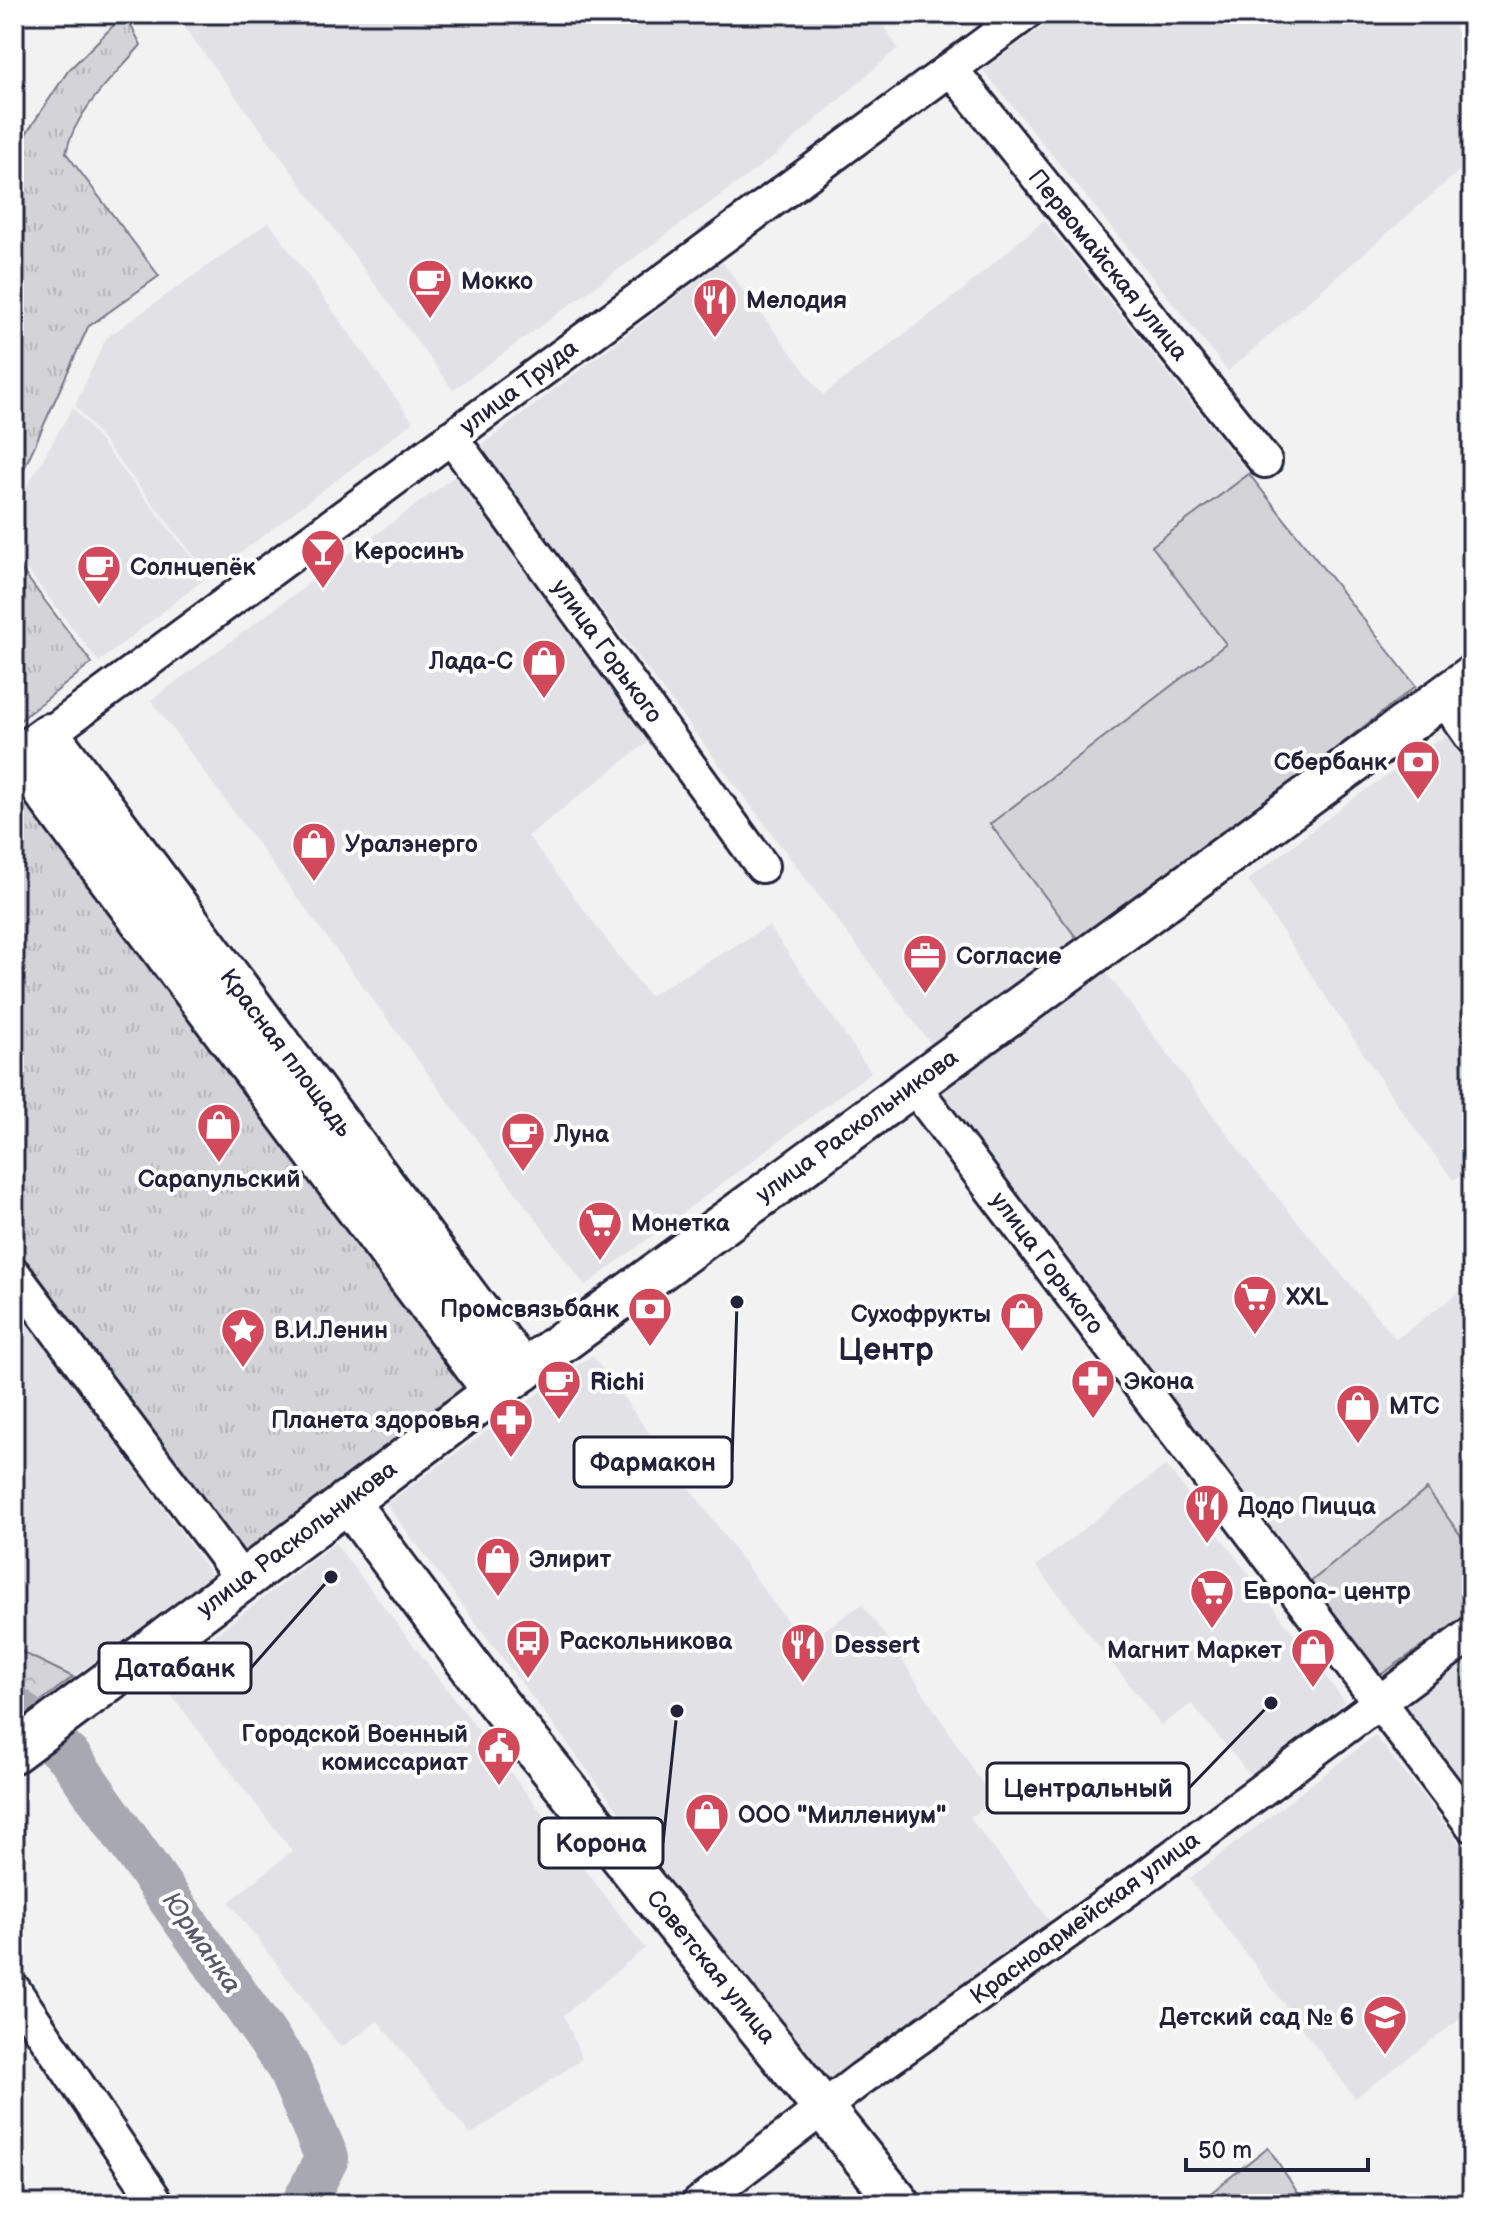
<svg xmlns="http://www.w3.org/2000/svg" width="1486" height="2218" viewBox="0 0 1486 2218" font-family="'Balsamiq Sans',sans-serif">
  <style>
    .built { fill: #e2e2e6 }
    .green { fill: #d3d3d8; stroke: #7a7a8a; stroke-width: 2 }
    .forest { fill: url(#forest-crowns); stroke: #7a7a8a; stroke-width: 2 }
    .park { fill: url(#park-tufts); stroke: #7a7a8a; stroke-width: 2 }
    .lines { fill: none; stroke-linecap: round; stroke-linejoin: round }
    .river { stroke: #a8a8b2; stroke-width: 44 }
    .minor-casing { stroke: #22223b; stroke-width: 38 }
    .major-casing { stroke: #22223b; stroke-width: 46 }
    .minor { stroke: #fff; stroke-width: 32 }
    .major { stroke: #fff; stroke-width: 40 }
    .labels { text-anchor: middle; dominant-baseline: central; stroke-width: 8; stroke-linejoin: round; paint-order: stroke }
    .street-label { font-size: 24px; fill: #22223b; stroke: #fff }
    .poi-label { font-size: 24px; font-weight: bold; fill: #22223b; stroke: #fff; text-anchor: start }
    .water-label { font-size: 26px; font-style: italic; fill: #58586b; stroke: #fff }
    .district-label { font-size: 32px; font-weight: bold; fill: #22223b; stroke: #fff }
    .leader { fill: none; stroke: #22223b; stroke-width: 3 }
    .callout-dot { fill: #22223b; stroke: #fff; stroke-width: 3 }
    .callout { fill: #fff; stroke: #22223b; stroke-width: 3 }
    .callout-label { font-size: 26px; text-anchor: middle; font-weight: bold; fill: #22223b }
  </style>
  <defs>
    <pattern id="forest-crowns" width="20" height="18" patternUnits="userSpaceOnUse" patternTransform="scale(2)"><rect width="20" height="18" fill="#d3d3d8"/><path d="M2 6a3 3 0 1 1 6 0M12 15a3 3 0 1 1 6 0" fill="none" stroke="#b5b5ba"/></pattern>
    <pattern id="park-tufts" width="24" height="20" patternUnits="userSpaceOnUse" patternTransform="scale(2)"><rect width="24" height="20" fill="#d3d3d8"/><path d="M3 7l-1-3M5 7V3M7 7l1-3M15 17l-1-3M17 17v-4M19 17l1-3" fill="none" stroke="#b5b5ba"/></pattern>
  </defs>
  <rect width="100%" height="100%" fill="#f2f2f3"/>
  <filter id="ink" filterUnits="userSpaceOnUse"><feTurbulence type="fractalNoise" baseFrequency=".0125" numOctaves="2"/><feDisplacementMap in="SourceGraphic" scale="16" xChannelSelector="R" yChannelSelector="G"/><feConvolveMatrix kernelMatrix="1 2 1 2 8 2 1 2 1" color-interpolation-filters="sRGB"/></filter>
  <g filter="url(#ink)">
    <!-- built -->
    <g class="built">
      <polygon points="175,14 875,14 898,48 777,154 453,390"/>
      <polygon points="1059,14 1445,14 1472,53 1472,160 1228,371 983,70"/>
      <polygon points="1044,220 1249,474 1152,546 1227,644 991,824 1082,945 937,1052 479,447 722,262 823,395 959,293"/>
      <polygon points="269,222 413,422 210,576 75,405 106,338"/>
      <polygon points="73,407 207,577 99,662 14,553 14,509"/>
      <polygon points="462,471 649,741 528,836 649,996 769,926 871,1072 585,1286 151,700"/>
      <polygon points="1446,735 1472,771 1472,1169 1453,1180 1401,1110 1248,880 1354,798"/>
      <polygon points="1103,968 1252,1167 1396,1339 1472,1283 1472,1551 1427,1489 1304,1587 1243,1507 1089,1286 938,1091"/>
      <polygon points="14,1304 212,1575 73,1677 14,1648"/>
      <polygon points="592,1355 804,1644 862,1604 899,1655 993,1800 970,1818 1055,1927 829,2089 386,1504"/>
      <polygon points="1166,1465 1345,1702 1251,1776 1192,1704 1161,1725 1036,1566"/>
      <polygon points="335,1543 645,1948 564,2015 582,2059 470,2135 378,2021 341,2048 229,1902 292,1851 158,1678"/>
      <polygon points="1472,1651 1472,1799 1403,1705"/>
      <polygon points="1375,1735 1472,1859 1472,2010 1355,2098 1189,1879"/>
    </g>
    <!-- green -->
    <g class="green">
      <polygon points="1249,474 1416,686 1082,945 990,824 1226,644 1152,546"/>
      <polygon points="1427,1489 1472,1551 1472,1612 1376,1678 1304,1587"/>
      <polygon points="1268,2147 1305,2204 1197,2204"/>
    </g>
    <!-- forest -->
    <polygon class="forest" points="14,1648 73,1677 14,1721"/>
    <!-- park -->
    <g class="park">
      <path d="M125,14L141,45C114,77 75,110 66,153L159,276L88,327L14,491V152L68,71Z"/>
      <polygon points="14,560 92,663 14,725"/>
      <polygon points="23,784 473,1387 245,1555 14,1245 14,790"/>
    </g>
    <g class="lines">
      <!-- river -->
      <polyline class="river" points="14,1707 70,1758 288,2067 327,2158 303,2204"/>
      <!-- minor casing -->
      <g class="minor-casing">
        <g id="minor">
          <polyline points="951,69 1265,461"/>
          <polyline points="451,437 762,866"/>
          <polyline points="1444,698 1472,738"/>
          <polyline points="49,734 1025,14"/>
          <polyline points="912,1084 1472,1825"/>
          <polyline points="14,1274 242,1579"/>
          <polyline points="14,1990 158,2204"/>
          <polyline points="698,2204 862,2078 1141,1880 1472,1633"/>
        </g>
      </g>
      <!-- major casing -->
      <g class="major-casing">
        <g id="major">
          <polyline points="494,1392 18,757 49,734 523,1371"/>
          <polyline points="347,1501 497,1702 900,2204"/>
          <polyline points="14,1752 494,1392 1472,676"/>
        </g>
      </g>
      <!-- minor -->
      <use href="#minor" class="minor"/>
      <!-- major -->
      <use href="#major" class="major"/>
    </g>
  </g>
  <!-- icons -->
  <defs>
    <g id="cafe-pin" transform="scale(2.3)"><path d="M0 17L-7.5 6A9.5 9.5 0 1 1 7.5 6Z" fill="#d1495b" stroke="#fff"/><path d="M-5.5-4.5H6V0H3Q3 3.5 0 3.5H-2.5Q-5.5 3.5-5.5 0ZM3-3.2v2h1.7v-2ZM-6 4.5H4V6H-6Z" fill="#fff"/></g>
    <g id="restaurant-pin" transform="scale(2.3)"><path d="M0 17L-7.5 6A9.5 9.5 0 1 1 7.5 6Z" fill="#d1495b" stroke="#fff"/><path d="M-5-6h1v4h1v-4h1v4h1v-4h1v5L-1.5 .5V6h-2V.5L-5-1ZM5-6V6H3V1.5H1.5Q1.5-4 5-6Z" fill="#fff"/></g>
    <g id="bar-pin" transform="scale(2.3)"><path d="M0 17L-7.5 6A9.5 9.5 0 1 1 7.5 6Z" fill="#d1495b" stroke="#fff"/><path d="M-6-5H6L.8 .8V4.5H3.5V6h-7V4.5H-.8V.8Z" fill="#fff"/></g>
    <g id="shop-pin" transform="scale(2.3)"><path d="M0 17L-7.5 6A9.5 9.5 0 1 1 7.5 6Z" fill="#d1495b" stroke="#fff"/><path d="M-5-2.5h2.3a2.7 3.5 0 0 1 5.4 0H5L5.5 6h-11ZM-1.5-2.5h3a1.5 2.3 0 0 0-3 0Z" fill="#fff"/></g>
    <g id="bank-pin" transform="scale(2.3)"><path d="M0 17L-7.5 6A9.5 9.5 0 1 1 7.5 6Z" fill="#d1495b" stroke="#fff"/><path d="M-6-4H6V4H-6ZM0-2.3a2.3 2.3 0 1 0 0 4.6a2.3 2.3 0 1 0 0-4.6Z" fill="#fff"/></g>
    <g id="office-pin" transform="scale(2.3)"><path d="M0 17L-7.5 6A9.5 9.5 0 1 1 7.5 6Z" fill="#d1495b" stroke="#fff"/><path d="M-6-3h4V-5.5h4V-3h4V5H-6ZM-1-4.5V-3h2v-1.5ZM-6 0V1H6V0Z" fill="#fff"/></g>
    <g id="supermarket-pin" transform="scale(2.3)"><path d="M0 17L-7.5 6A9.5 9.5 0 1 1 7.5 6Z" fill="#d1495b" stroke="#fff"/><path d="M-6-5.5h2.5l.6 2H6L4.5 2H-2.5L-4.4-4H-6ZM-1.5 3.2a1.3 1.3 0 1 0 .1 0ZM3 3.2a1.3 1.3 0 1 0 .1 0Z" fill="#fff"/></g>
    <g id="sight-pin" transform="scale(2.3)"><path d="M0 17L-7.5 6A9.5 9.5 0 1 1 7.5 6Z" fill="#d1495b" stroke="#fff"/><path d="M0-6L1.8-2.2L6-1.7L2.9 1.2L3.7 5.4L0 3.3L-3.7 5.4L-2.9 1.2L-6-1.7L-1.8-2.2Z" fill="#fff"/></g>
    <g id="pharmacy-pin" transform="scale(2.3)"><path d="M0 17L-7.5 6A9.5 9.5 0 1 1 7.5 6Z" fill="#d1495b" stroke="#fff"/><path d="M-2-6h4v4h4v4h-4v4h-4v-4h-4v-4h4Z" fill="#fff"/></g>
    <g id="bus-pin" transform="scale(2.3)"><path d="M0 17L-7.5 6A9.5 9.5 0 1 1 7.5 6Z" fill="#d1495b" stroke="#fff"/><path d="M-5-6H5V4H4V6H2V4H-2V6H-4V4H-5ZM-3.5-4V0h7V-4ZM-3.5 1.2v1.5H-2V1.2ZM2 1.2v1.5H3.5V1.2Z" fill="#fff"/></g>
    <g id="civic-pin" transform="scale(2.3)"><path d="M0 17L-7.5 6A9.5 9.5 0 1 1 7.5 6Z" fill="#d1495b" stroke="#fff"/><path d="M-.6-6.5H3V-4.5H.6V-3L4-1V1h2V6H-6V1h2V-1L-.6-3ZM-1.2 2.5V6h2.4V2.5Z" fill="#fff"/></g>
    <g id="school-pin" transform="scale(2.3)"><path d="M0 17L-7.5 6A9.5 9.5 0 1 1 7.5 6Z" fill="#d1495b" stroke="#fff"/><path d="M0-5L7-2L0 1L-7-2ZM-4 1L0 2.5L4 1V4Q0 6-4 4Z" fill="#fff"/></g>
  </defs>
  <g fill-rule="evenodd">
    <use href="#cafe-pin" x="430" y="281"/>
    <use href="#restaurant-pin" x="715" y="300"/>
    <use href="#bar-pin" x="323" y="551"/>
    <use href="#cafe-pin" x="99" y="567"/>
    <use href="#shop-pin" x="544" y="661"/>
    <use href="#bank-pin" x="1418" y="762"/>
    <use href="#shop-pin" x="314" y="844"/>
    <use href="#office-pin" x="925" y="956"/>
    <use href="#shop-pin" x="219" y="1125"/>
    <use href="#cafe-pin" x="523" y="1134"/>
    <use href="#supermarket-pin" x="600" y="1223"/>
    <use href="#supermarket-pin" x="1255" y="1297"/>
    <use href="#bank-pin" x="650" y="1309"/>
    <use href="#shop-pin" x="1022" y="1314"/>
    <use href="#sight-pin" x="243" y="1330"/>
    <use href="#pharmacy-pin" x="1093" y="1381"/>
    <use href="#cafe-pin" x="559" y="1382"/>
    <use href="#shop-pin" x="1358" y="1406"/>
    <use href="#pharmacy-pin" x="511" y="1420"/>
    <use href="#restaurant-pin" x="1207" y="1506"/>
    <use href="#shop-pin" x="498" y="1559"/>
    <use href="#supermarket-pin" x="1212" y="1591"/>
    <use href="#bus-pin" x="528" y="1641"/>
    <use href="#restaurant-pin" x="803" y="1645"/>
    <use href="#shop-pin" x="1313" y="1650"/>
    <use href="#civic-pin" x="499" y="1748"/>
    <use href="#shop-pin" x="707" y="1815"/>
    <use href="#school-pin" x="1385" y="2017"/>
  </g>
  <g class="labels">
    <!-- street labels -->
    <g class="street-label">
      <text transform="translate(1108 265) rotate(51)">Первомайская улица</text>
      <text transform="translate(519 387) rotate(-37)">улица Труда</text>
      <text transform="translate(607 651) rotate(54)">улица Горького</text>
      <text transform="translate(286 1053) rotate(53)">Красная площадь</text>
      <text transform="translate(857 1126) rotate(-36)">улица Раскольникова</text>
      <text transform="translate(1047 1263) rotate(53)">улица Горького</text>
      <text transform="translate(297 1539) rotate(-37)">улица Раскольникова</text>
      <text transform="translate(1085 1918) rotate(-36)">Красноармейская улица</text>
      <text transform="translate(711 1967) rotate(51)">Советская улица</text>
    </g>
    <!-- poi labels -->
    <g class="poi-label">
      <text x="461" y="281">Мокко</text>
      <text x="746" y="300">Мелодия</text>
      <text x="354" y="551">Керосинъ</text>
      <text x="130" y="567">Солнцепёк</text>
      <text x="513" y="661" text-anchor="end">Лада-С</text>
      <text x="1387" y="762" text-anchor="end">Сбербанк</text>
      <text x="345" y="844">Уралэнерго</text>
      <text x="956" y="956">Согласие</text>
      <text x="554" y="1134">Луна</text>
      <text x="219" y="1179" text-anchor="middle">Сарапульский</text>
      <text x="631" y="1223">Монетка</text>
      <text x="1286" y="1297">XXL</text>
      <text x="619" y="1309" text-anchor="end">Промсвязьбанк</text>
      <text x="991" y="1314" text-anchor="end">Сухофрукты</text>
      <text x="274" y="1330">В.И.Ленин</text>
      <text x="1124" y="1381">Экона</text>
      <text x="590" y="1382">Richi</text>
      <text x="1389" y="1406">МТС</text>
      <text x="480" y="1420" text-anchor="end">Планета здоровья</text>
      <text x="1238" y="1506">Додо Пицца</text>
      <text x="529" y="1559">Элирит</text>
      <text x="1243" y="1591">Европа- центр</text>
      <text x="559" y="1641">Раскольникова</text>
      <text x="834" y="1645">Dessert</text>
      <text x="1282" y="1650" text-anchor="end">Магнит Маркет</text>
      <text x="468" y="1734" text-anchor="end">Городской Военный<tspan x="468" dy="28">комиссариат</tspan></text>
      <text x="738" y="1815">ООО "Миллениум"</text>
      <text x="1354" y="2017" text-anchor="end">Детский сад № 6</text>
    </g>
    <!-- water labels -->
    <g class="water-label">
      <text transform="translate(201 1943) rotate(55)">Юрманка</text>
    </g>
    <!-- district labels -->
    <g class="district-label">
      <text x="886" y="1350">Центр</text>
    </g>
  </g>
  <!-- callouts -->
  <path class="leader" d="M737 1302L732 1462M331 1577L251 1668M1271 1703L1189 1788M677 1711L663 1843"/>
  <g class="callout-dot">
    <circle cx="737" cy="1302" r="8"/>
    <circle cx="331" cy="1577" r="8"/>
    <circle cx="1271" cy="1703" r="8"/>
    <circle cx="677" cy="1711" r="8"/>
  </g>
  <g class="callout">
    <rect x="574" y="1437" width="158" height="50" rx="8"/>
    <rect x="99" y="1643" width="152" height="50" rx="8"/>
    <rect x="987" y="1763" width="202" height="50" rx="8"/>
    <rect x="539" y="1818" width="124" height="50" rx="8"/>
  </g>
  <g class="callout-label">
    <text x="653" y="1471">Фармакон</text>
    <text x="175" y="1677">Датабанк</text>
    <text x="1088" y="1797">Центральный</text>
    <text x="601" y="1852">Корона</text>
  </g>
  <!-- margin -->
  <rect width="1486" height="2218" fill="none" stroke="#fff" stroke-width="48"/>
  <rect x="24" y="24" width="1438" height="2170" fill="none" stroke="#22223b" stroke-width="3" filter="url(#ink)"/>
  <!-- scale -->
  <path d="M1186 2158v12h182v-12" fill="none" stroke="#22223b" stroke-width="4"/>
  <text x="1198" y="2158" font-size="24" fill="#22223b" stroke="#ffffff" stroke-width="6" paint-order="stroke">50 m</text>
</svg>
